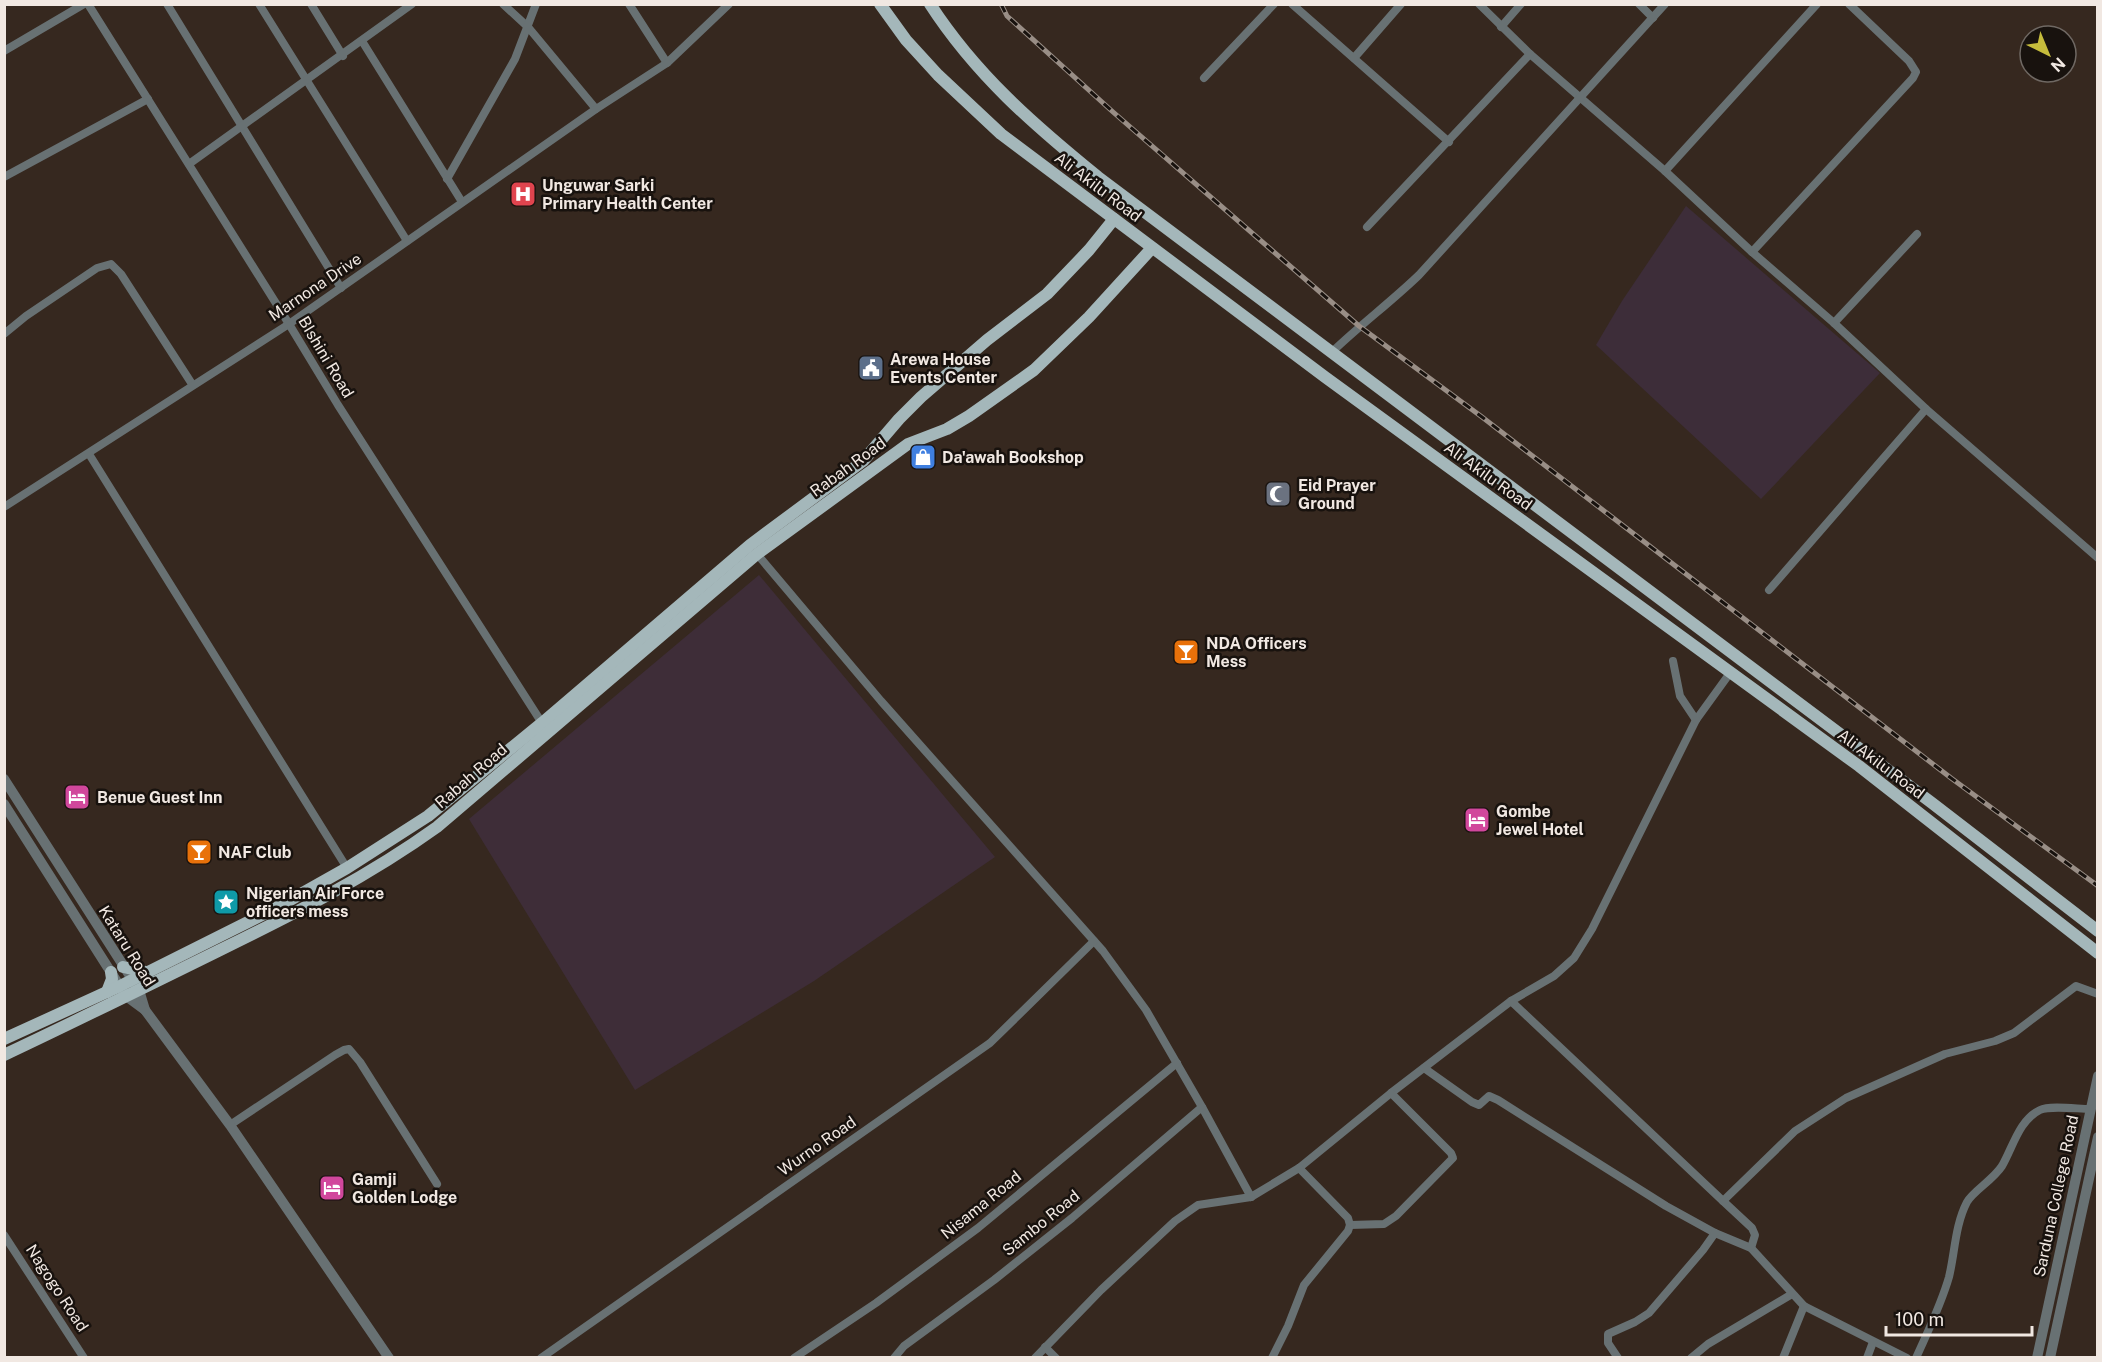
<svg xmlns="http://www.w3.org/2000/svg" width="2102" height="1362" viewBox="0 0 2102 1362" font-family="'Public Sans',sans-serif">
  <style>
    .commercial { fill: #3e2d38 }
    .education { fill: #3d2d39 }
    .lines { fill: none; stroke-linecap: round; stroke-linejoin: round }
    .minor { stroke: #687173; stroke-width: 8 }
    .tertiary { stroke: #687173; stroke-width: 10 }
    .primary { stroke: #a4b7ba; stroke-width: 12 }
    .rail-casing { stroke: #998e86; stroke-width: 5 }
    .rail { stroke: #18120e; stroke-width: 3; stroke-dasharray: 9; stroke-linecap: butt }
    .labels { text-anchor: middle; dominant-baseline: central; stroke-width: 5; stroke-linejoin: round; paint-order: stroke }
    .poi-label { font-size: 16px; font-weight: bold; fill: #f1e8e2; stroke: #18120e; text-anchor: start }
    .street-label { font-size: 16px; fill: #f1e8e2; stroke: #18120e }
  </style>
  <rect width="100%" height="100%" fill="#36281f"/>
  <!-- commercial -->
  <polygon class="commercial" points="759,575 995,857 814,981 635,1090 469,819"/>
  <!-- education -->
  <polygon class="education" points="1686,206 1880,373 1761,499 1596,345 1622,301"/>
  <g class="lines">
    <!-- minor -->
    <g class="minor">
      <polyline points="88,4 289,324 338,405 542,723"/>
      <polyline points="167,4 341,288"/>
      <polyline points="259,4 407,241"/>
      <polyline points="311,4 343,56"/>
      <polyline points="503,4 528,27 596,109"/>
      <polyline points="629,4 667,63 729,4"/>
      <polyline points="1292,4 1449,142"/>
      <polyline points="1479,4 1530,54 1665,171 1752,252 1834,323 1926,409 2098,558"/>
      <polyline points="1639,4 1653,18"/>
      <polyline points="1501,27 1521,4"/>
      <polyline points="362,41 462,202"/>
      <polyline points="4,51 84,4"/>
      <polyline points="1354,58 1401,4"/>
      <polyline points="1204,78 1274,4"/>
      <polyline points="189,164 412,4"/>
      <polyline points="1665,171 1817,4"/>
      <polyline points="4,177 148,99"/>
      <polyline points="447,179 515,59 536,4"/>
      <polyline points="1367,227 1530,54"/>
      <polyline points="1752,252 1913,78 1916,72 1909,61 1849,4"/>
      <polyline points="1834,323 1917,234"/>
      <polyline points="4,334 26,316 97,268 111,264 121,274 192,384"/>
      <path d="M1332,352C1360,325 1391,302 1419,275L1665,4"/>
      <polyline points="89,454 347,868"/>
      <polyline points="4,507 289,324 596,109 667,63"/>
      <polyline points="757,554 881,701 1103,951 1146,1010 1202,1107 1251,1197 1299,1168 1391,1093 1511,1001 1554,976 1574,958 1592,929 1696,720 1730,673"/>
      <polyline points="1769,590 1926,409"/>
      <polyline points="1673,661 1680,696 1696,720"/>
      <polyline points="1511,1001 1723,1201 1795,1131 1846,1098 1945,1054 1995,1041 2014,1033 2076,986 2098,994"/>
      <polyline points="1424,1068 1472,1102 1479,1105 1489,1096 1498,1100 1666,1206 1715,1233 1751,1248 1804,1306 1907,1358"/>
      <polyline points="230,1125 335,1055 344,1050 349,1049 360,1062 437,1184"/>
      <polyline points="1723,1201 1752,1228 1755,1235 1751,1248"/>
      <polyline points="1350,1225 1384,1224 1396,1216 1453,1158 1451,1153 1391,1093"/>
      <polyline points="4,1235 84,1358"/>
      <polyline points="1045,1347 1056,1358"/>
      <polyline points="541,1358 990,1043 1094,941"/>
      <polyline points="794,1358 876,1303 978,1228 1177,1063"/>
      <polyline points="894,1358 904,1346 994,1280 1072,1218 1202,1107"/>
      <polyline points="1035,1358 1101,1290 1175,1221 1198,1205 1251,1197"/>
      <polyline points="1272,1358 1288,1326 1304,1285 1348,1231 1350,1225 1348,1218 1299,1168"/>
      <polyline points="1618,1358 1608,1343 1608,1334 1635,1322 1649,1313 1703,1250 1715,1233"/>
      <polyline points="1691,1358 1708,1344 1792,1294"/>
      <polyline points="1783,1358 1804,1306"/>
      <polyline points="1867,1358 1873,1342"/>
      <path d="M1916,1358C1928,1331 1941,1305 1949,1277C1955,1252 1955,1225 1967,1202C1973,1191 1993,1180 2002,1166C2013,1147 2019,1120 2040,1110C2050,1105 2078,1109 2090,1109"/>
    </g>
    <!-- tertiary -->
    <g class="tertiary">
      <polyline points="4,779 139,990 145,1010"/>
      <polyline points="4,804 126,996 145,1010 230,1125 389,1358"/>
      <polyline points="2037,1358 2098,1076"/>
      <polyline points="2050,1358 2098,1137"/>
    </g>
    <!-- primary -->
    <g class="primary">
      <polyline points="880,4 906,40 938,75 1001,134 1325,377 1859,766 2098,953"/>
      <path d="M930,4C976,75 1034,125 1098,177L1932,803L2098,931"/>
      <polyline points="123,967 146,972"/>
      <polyline points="107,992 112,979 111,972"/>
      <polyline points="4,1039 120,986 276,908 347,868 428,816 542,723 750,545 863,461 899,419 921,397 987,340 1047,294 1089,250 1114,219"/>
      <path d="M4,1055C76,1021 147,986 218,951C294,914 369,876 437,827L757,554L908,444L947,429L969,416L1034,370L1089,317L1152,248"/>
    </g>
    <!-- rail casing -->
    <g class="rail-casing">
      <polyline id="rail" points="1001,4 1007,16 1113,112 1359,326 1482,417 1951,778 2098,886"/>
    </g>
    <!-- rail -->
    <use href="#rail" class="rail"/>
  </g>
  <!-- icons -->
  <defs>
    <g id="hospital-square" transform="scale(1.35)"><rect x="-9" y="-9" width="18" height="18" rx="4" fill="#e0444e" stroke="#18120e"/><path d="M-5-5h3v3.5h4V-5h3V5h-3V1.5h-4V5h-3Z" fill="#fff"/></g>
    <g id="civic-square" transform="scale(1.35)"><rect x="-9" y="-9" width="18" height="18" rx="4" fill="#5c6f8a" stroke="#18120e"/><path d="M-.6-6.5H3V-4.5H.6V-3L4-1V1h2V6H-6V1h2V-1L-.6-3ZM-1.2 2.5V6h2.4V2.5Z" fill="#fff"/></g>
    <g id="shop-square" transform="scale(1.35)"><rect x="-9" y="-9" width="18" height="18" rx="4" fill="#3f7fe0" stroke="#18120e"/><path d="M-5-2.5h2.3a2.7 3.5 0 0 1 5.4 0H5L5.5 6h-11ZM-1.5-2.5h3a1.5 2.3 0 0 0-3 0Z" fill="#fff"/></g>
    <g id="mosque-square" transform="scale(1.35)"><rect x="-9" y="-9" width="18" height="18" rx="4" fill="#6b7280" stroke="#18120e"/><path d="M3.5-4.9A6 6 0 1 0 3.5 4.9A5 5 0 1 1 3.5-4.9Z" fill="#fff"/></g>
    <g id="bar-square" transform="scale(1.35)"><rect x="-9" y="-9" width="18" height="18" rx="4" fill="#e8710a" stroke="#18120e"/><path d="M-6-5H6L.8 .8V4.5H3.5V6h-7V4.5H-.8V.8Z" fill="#fff"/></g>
    <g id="hotel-square" transform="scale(1.35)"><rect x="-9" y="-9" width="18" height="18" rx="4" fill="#d1479c" stroke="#18120e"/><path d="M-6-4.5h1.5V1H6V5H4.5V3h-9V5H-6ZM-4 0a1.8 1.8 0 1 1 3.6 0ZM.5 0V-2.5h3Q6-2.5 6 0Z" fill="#fff"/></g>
    <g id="sight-square" transform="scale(1.35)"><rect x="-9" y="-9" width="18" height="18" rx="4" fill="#0f9aa8" stroke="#18120e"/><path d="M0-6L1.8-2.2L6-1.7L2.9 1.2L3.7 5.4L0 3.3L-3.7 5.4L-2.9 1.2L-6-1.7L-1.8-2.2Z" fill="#fff"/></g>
  </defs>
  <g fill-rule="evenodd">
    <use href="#hospital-square" x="523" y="194"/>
    <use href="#civic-square" x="871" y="368"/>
    <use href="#shop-square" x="923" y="457"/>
    <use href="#mosque-square" x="1278" y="494"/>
    <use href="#bar-square" x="1186" y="652"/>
    <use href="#hotel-square" x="77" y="797"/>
    <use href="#hotel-square" x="1477" y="820"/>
    <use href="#bar-square" x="199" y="852"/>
    <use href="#sight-square" x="226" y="902"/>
    <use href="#hotel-square" x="332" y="1188"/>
  </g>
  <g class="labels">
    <!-- poi labels -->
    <g class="poi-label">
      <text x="542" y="185">Unguwar Sarki<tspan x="542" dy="18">Primary Health Center</tspan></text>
      <text x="890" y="359">Arewa House<tspan x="890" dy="18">Events Center</tspan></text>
      <text x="942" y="457">Da'awah Bookshop</text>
      <text x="1298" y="485">Eid Prayer<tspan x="1298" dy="18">Ground</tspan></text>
      <text x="1206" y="643">NDA Officers<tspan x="1206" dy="18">Mess</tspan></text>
      <text x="97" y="797">Benue Guest Inn</text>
      <text x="1496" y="811">Gombe<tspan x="1496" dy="18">Jewel Hotel</tspan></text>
      <text x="218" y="852">NAF Club</text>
      <text x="246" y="893">Nigerian Air Force<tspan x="246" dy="18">officers mess</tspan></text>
      <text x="352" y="1179">Gamji<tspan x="352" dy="18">Golden Lodge</tspan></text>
    </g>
    <!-- street labels -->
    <g class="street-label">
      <text transform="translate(1098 187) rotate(37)">Ali Akilu Road</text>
      <text transform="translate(315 287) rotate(-34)">Marnona Drive</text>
      <text transform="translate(326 357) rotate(59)">BIshini Road</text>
      <text transform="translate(848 467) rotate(-36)">Rabah Road</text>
      <text transform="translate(1488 476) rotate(36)">Ali Akilu Road</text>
      <text transform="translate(1881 764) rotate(37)">Ali Akilu Road</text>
      <text transform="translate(471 776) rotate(-41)">Rabah Road</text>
      <text transform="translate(127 946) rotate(58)">Kataru Road</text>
      <text transform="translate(817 1146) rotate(-35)">Wurno Road</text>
      <text transform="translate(2056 1196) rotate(-78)">Sarduna College Road</text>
      <text transform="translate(981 1205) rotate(-39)">Nisama Road</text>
      <text transform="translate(1041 1223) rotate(-39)">Sambo Road</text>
      <text transform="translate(57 1288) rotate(57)">Nagogo Road</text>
    </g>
  </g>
  <!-- border -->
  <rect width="2102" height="1362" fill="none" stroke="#f1e8e2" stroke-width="12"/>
  <!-- north arrow -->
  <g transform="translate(2048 54) rotate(137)"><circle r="28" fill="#18120e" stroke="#6f6863" stroke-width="1.5"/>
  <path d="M0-4.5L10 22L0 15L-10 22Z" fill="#c6bc3c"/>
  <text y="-9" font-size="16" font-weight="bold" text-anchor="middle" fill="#f1e8e2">N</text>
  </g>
  <!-- scale -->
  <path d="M1886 1326v9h146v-9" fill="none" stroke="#f1e8e2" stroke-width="3"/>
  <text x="1895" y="1326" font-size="18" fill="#f1e8e2" stroke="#18120e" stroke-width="4.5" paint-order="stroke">100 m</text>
</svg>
